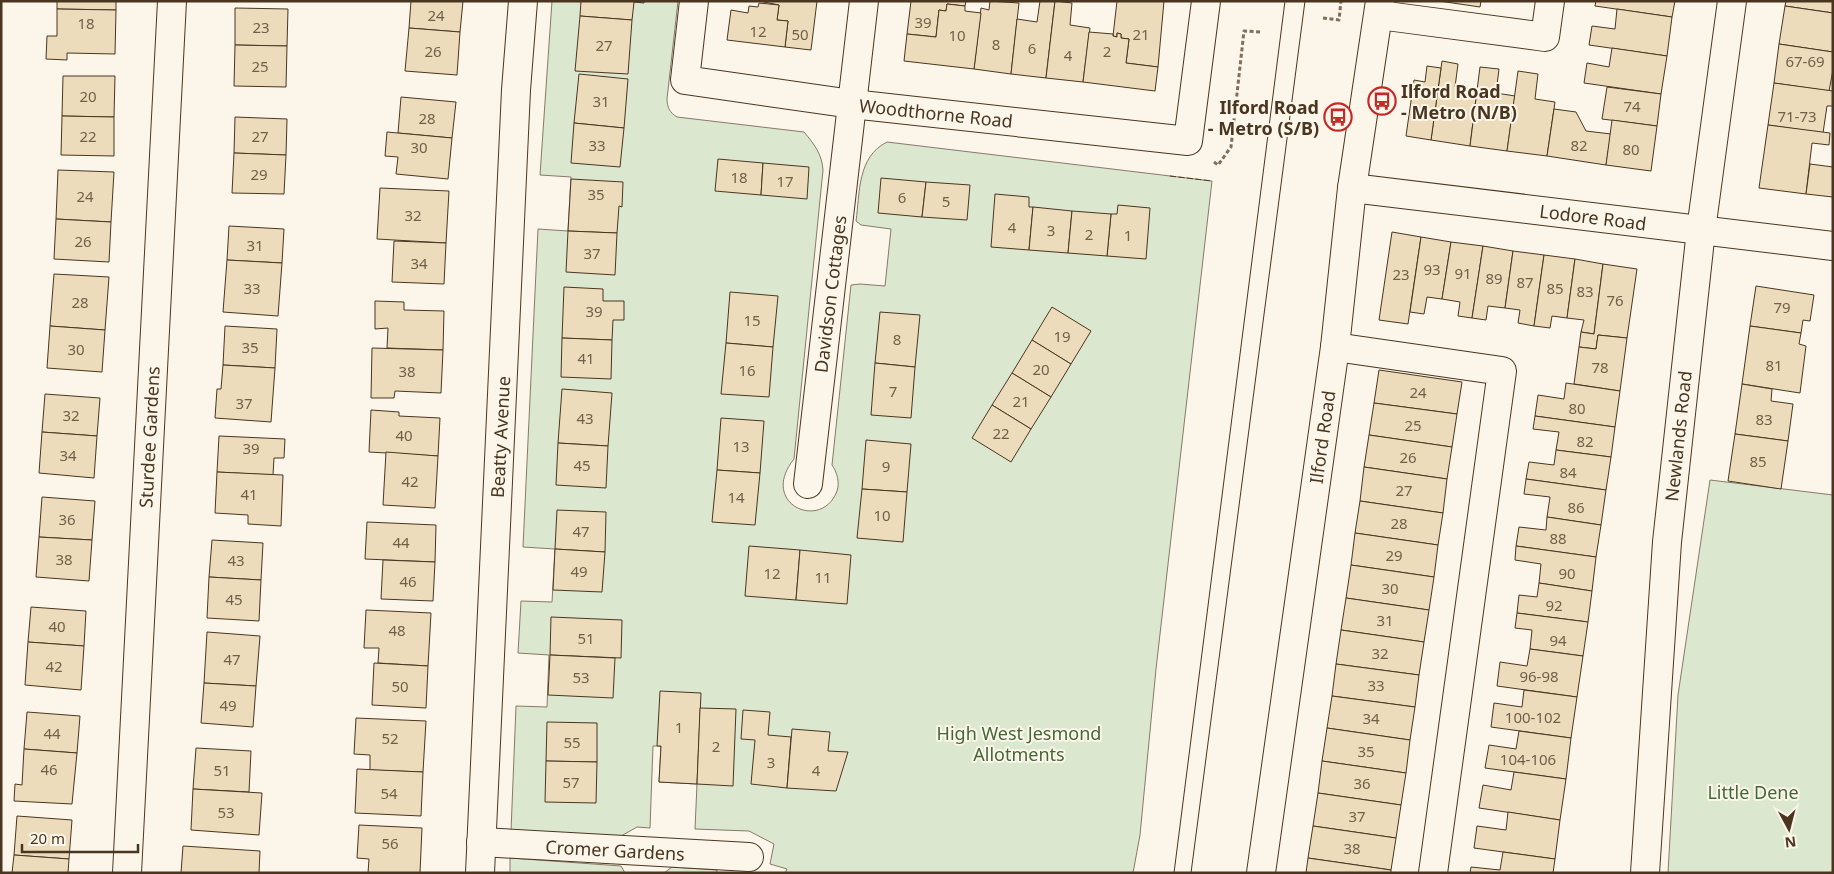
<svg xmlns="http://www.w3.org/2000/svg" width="1834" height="874" viewBox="0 0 1834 874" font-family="'Noto Sans',sans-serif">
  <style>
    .green { fill: #dce7d0; stroke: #887966 }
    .building { fill: #ecdcbc; stroke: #4a3520 }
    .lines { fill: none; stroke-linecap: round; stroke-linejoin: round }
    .minor-casing { stroke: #4a3520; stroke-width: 30 }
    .path { stroke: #7f6f5c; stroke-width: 3; stroke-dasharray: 4 2.5; stroke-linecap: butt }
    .minor { stroke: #fbf6e9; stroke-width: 28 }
    .tram { stroke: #4a3520; stroke-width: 1 }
    .fence { stroke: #4a3520; stroke-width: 1; stroke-dasharray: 6 2.5; stroke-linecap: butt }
    .labels { text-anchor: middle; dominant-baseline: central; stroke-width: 4; stroke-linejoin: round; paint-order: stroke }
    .number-label { font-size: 15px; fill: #725f47 }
    .poi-label { font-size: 18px; font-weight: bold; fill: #4a3520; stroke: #fbf6e9; text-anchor: start }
    .street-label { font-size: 18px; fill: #4a3520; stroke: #fbf6e9 }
    .park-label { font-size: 18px; fill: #436837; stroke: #fbf6e9 }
  </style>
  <rect width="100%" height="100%" fill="#fbf6e9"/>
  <!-- green -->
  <g class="green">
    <path d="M552,1H678L667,99C667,107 670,113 677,117L804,132C814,144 822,154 823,170L794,459C758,504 822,532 837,491C840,483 837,472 832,465L851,285L860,284L885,286L891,229L861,225L856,221C860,193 857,157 887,142L1212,181L1156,669L1140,835L1133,873H785L787,869L770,864L774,844L749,831L695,829L697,784L659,782L661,746H653L650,828L637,827L621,836L511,831L516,706L547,707L549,655L518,653L521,601L552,602L555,549L523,547L538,229L568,231L571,177L540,175Z"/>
    <polygon points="1710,480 1833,495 1833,873 1668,873 1678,695"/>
    <polygon points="510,858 621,866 625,873 510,873"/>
    <polygon points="672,867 717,870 717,873 664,873"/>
  </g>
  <!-- building -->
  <g class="building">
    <polygon points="57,1 116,1 116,10 57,9"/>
    <polygon points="411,1 463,1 460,32 409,28"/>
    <polygon points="581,1 644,1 644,3 634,2 632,20 580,16"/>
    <polygon points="759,1 817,1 811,50 785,47 788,21 777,20 779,5"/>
    <polygon points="911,1 966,1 965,6 947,4 946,11 939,10 936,37 907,34"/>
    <polygon points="990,1 1019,3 1011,74 974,69 981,8 989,10"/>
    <polygon points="1040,1 1055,1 1046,78 1011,74 1017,19 1037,22"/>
    <polygon points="1055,1 1072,3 1070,25 1090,28 1083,82 1046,78"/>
    <polygon points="1117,1 1164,1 1158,67 1126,63 1129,39 1121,38 1121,34 1117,33 1117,37 1113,36"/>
    <polygon points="1439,1 1481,1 1480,7"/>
    <polygon points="1596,1 1675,1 1672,17 1595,6"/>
    <polygon points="1786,1 1833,1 1833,13 1785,6"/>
    <polygon points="759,3 779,5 777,20 788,21 785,47 727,40 731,10 748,13 749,6 758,7"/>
    <polygon points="947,4 965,6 965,11 981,13 974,69 904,61 907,34 936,37 939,10 946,11"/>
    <polygon points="1785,6 1833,13 1833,52 1779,44"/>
    <polygon points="235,8 288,9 287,46 235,45"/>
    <polygon points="57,9 116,10 115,54 67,53 67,60 46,59 47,36 57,36"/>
    <polygon points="1617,9 1672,17 1667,56 1589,45 1592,26 1615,29"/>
    <polygon points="580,16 632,20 628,74 575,71"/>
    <polygon points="409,28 460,32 457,75 405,71"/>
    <polygon points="1089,32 1113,34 1113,36 1117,37 1117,33 1121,34 1121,38 1129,39 1126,63 1158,67 1155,91 1083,82"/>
    <polygon points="1779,44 1833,52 1833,70 1829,91 1774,83"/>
    <polygon points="235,45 287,46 286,87 234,86"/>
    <polygon points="1612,48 1667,56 1661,94 1584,83 1587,63 1609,67"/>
    <polygon points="1442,61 1458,64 1455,87 1477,90 1470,146 1431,140"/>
    <polygon points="1427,66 1441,68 1431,140 1406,136 1414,80 1425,82"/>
    <polygon points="1480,67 1499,69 1496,93 1515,96 1507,151 1470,146"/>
    <polygon points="1518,71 1538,74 1535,99 1555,102 1547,156 1507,151"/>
    <polygon points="579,74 628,79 624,128 574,123"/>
    <polygon points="63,76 115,76 114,117 62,116"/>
    <polygon points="1774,83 1833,91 1833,106 1827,106 1823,133 1768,125"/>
    <polygon points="1607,87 1661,94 1657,126 1602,119"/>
    <polygon points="401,97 456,102 452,138 398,133"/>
    <polygon points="1554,109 1576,112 1586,131 1611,134 1606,165 1547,156"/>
    <polygon points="62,116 114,117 114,156 61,155"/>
    <polygon points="235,117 287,119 286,155 234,153"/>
    <polygon points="1612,120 1657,126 1651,171 1606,165"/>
    <polygon points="574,123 624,128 620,167 571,163"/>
    <polygon points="1768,125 1830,133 1829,145 1812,143 1806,194 1759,188"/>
    <polygon points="387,132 452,138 448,179 396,174 398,157 385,156"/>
    <polygon points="234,153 286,155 284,194 232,193"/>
    <polygon points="718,159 763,163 761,195 715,191"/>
    <polygon points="763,163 809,167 807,199 761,195"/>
    <polygon points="1810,164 1833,167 1833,197 1806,194"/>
    <polygon points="58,170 114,172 111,222 56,219"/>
    <polygon points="881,178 926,182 922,217 878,213"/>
    <polygon points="571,179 623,182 622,207 619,206 617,233 568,231"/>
    <polygon points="926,182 970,185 967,220 922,217"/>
    <polygon points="380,188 449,191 446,243 377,239"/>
    <polygon points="995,194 1029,197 1029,207 1033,207 1029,250 991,247"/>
    <polygon points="1118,205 1150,208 1146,259 1107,256 1111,214 1117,214"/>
    <polygon points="1033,207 1072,211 1068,253 1029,250"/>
    <polygon points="1072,211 1111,214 1107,256 1068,253"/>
    <polygon points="56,219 111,222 109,262 54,259"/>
    <polygon points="229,226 284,229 282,263 227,260"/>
    <polygon points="568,231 617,233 615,275 566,272"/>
    <polygon points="1392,232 1421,237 1408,324 1379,320"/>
    <polygon points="1421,237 1451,242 1442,299 1427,297 1424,314 1410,312"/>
    <polygon points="394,241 446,243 444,284 392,282"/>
    <polygon points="1451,242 1483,246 1472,318 1458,316 1460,302 1442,299"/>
    <polygon points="1483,246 1513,251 1505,308 1488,306 1486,320 1472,318"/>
    <polygon points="1513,251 1544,255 1534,326 1518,323 1520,310 1505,308"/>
    <polygon points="1544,255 1575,259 1567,318 1552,316 1550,328 1534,326"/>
    <polygon points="1575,259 1603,264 1594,334 1581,332 1584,320 1567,318"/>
    <polygon points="227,260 282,263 278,316 223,312"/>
    <polygon points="1603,264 1637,269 1627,338 1598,335 1596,349 1579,347 1581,332 1594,334"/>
    <polygon points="54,274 109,277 105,330 50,326"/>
    <polygon points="1756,286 1814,295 1810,321 1803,320 1801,333 1750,326"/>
    <polygon points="564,287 603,289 603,301 624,301 624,320 613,320 612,340 562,338"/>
    <polygon points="730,292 778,296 773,347 726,343"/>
    <polygon points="375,301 404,302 404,310 444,311 443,350 387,348 388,328 375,329"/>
    <polygon points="1052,307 1091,331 1071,364 1032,340"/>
    <polygon points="880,312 920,315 915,367 875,363"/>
    <polygon points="50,326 105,330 102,372 47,368"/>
    <polygon points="225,326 277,329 275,368 223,365"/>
    <polygon points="1750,326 1801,333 1799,344 1806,346 1800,393 1742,384"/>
    <polygon points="1598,335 1627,338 1620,391 1574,384 1579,347 1596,349"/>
    <polygon points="562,338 612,340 611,379 561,377"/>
    <polygon points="1032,340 1071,364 1051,397 1012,373"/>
    <polygon points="726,343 773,347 769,397 721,394"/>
    <polygon points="372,348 443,350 441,393 395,391 394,398 371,398"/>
    <polygon points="875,363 915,367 911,418 871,415"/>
    <polygon points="223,365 275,368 271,422 215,418 217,389 221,389"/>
    <polygon points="1379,370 1462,382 1457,414 1374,403"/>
    <polygon points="1012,373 1051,397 1031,429 992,405"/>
    <polygon points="1566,383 1620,391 1615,427 1535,416 1538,395 1564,399"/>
    <polygon points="1742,384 1772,389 1771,401 1793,404 1788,441 1735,434"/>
    <polygon points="562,389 612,393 608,446 558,443"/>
    <polygon points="45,394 100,398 97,436 42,432"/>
    <polygon points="1374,403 1457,414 1452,447 1369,435"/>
    <polygon points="992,405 1031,429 1011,462 972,438"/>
    <polygon points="371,410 399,412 399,416 440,418 438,456 369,452"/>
    <polygon points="1535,416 1615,427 1611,457 1556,450 1559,432 1533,429"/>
    <polygon points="721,418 764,421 760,473 717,470"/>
    <polygon points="42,432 97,436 94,478 39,473"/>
    <polygon points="1735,434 1788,441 1781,489 1728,481"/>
    <polygon points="1369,435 1452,447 1447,479 1364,467"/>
    <polygon points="219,436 285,439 284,458 274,458 273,475 217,472"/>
    <polygon points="866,440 911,444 907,492 862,489"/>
    <polygon points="558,443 608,446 606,488 556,485"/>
    <polygon points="1556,450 1611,457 1606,490 1526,479 1529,462 1554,465"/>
    <polygon points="386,452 438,456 435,508 383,505"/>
    <polygon points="1364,467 1447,479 1443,513 1360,501"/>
    <polygon points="717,470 760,473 755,525 712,522"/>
    <polygon points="217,472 283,475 281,526 248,524 248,515 215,513"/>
    <polygon points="1526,479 1606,490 1601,525 1547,517 1550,497 1524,494"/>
    <polygon points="862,489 907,492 903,542 857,538"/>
    <polygon points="42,497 95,501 92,540 39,537"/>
    <polygon points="1360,501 1443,513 1438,545 1355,533"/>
    <polygon points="557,510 606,512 605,552 555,549"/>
    <polygon points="1547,517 1601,525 1596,557 1516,546 1519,527 1546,530"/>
    <polygon points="367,522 436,525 435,562 365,559"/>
    <polygon points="1355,533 1438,545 1434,577 1351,565"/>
    <polygon points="39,537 92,540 89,581 36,577"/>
    <polygon points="212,540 263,543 261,580 209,577"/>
    <polygon points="749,546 800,550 796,600 745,596"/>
    <polygon points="1516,546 1596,557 1592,591 1539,583 1541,564 1515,560"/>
    <polygon points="555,549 605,552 602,592 553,590"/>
    <polygon points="800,550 851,555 847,604 796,600"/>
    <polygon points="383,560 435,562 433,601 381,599"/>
    <polygon points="1351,565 1434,577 1429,610 1346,598"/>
    <polygon points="209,577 261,580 259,621 207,618"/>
    <polygon points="1539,583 1592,591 1588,622 1517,613 1519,595 1537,597"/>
    <polygon points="1346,598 1429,610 1424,642 1341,630"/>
    <polygon points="31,607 86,611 84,646 28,642"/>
    <polygon points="366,610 431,613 428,666 378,663 379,648 364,648"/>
    <polygon points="1517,613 1588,622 1583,656 1530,649 1532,630 1515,628"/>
    <polygon points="551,617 622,620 621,658 550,655"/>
    <polygon points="1341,630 1424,642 1419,675 1336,664"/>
    <polygon points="207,632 260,636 256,686 204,683"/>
    <polygon points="28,642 84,646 81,690 25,685"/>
    <polygon points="1530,649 1583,656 1577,697 1497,686 1500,662 1527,666"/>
    <polygon points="550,655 615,658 613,698 548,695"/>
    <polygon points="374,663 428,666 426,708 372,705"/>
    <polygon points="1336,664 1419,675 1415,707 1332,696"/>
    <polygon points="204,683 256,686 253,727 201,723"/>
    <polygon points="1524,690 1577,697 1571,738 1491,727 1494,703 1522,707"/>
    <polygon points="660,691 701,693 697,784 659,782 661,746 657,746"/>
    <polygon points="1332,696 1415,707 1410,740 1327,728"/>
    <polygon points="700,708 736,709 733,786 697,784"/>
    <polygon points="743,710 770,712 768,735 791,737 787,788 751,784 755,740 741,739"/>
    <polygon points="27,712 80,716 77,753 24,749"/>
    <polygon points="356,718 426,721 423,772 370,770 370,755 354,754"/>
    <polygon points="547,722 597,723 597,762 546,761"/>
    <polygon points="1327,728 1410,740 1406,773 1322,761"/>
    <polygon points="792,729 830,732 828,751 848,752 836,791 787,788"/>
    <polygon points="1519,731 1571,738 1566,779 1485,768 1489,745 1516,749"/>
    <polygon points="196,748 251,751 249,792 193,789"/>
    <polygon points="24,749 77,753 72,804 14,801 15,784 22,785"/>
    <polygon points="546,761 597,762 596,803 545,802"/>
    <polygon points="1322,761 1406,773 1401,805 1318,793"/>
    <polygon points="357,769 423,772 421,816 355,813"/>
    <polygon points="1514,772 1566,779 1560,820 1479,808 1483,785 1511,790"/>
    <polygon points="193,789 262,793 259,835 191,830"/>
    <polygon points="1318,793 1401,805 1396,838 1313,826"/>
    <polygon points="1508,812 1560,820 1555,859 1474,848 1477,826 1506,830"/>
    <polygon points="17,816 72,820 69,859 14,855"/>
    <polygon points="359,825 422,828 420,873 368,873 369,859 357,858"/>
    <polygon points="1313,826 1396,838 1391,870 1308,858"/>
    <polygon points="183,846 260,851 259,873 181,873"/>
    <polygon points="1503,852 1555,859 1553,873 1470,873 1471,867 1500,870"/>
    <polygon points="14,855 69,859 68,873 12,873"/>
    <polygon points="1308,858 1391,870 1391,873 1306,873"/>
  </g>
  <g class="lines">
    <!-- minor casing -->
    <g class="minor-casing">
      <g id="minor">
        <polyline points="694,1 685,80 852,104 1188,141 1206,1"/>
        <polyline points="1379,15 1545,37 1550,1"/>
        <polyline points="1352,188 1833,246"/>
        <polyline points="1335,347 1502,371 1433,873"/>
        <polyline points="808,484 864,1"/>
        <polyline points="481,842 749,857"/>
        <polyline points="127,873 172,1"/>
        <polyline points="480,873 516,90 523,1"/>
        <polyline points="1261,873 1335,347 1352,188 1380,1"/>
        <polyline points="1645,873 1667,542 1701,230 1732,1"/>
      </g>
    </g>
    <!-- path -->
    <g class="path">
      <polyline points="1323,18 1339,20 1341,1"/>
      <polyline points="1214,162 1218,165 1231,147 1244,31 1262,32"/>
    </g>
    <!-- minor -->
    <use href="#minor" class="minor"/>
    <!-- tram -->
    <g class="tram">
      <polyline points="1174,873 1285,1"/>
      <polyline points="1191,873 1305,1"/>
    </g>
    <!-- fence -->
    <polyline class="fence" points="1170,176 1212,181"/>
  </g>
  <!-- icons -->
  <defs>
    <g id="bus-ring" transform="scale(1.4375)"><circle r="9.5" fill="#fbf6e9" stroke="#c62828" stroke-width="1.5"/><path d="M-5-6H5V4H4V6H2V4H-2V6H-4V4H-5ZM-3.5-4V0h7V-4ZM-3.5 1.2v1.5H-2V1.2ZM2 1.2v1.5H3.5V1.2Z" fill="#c62828"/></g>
  </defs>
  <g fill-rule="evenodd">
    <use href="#bus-ring" x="1382" y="101"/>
    <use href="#bus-ring" x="1338" y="117"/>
  </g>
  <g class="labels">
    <!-- number labels -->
    <g class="number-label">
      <text x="436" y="15">24</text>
      <text x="923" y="22">39</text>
      <text x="86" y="23">18</text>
      <text x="261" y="27">23</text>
      <text x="758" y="31">12</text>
      <text x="800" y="34">50</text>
      <text x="1141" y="34">21</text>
      <text x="957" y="35">10</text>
      <text x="996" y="44">8</text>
      <text x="604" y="45">27</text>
      <text x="1032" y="48">6</text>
      <text x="433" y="51">26</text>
      <text x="1107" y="51">2</text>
      <text x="1068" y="55">4</text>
      <text x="1805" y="61">67-69</text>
      <text x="260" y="66">25</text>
      <text x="88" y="96">20</text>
      <text x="601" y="101">31</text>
      <text x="1632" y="106">74</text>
      <text x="1797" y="116">71-73</text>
      <text x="427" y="118">28</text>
      <text x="88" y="136">22</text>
      <text x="260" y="136">27</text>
      <text x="597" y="145">33</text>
      <text x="1579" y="145">82</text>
      <text x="419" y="147">30</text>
      <text x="1631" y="149">80</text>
      <text x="259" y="174">29</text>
      <text x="739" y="177">18</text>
      <text x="785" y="181">17</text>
      <text x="596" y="194">35</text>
      <text x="85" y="196">24</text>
      <text x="902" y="197">6</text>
      <text x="946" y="201">5</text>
      <text x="413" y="215">32</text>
      <text x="1012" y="227">4</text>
      <text x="1051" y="230">3</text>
      <text x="1089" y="234">2</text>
      <text x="1128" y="235">1</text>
      <text x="83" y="241">26</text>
      <text x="255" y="245">31</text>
      <text x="592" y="253">37</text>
      <text x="419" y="263">34</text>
      <text x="1432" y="269">93</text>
      <text x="1463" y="273">91</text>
      <text x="1401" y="274">23</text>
      <text x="1494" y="278">89</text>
      <text x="1525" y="282">87</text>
      <text x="252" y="288">33</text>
      <text x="1555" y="288">85</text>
      <text x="1585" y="291">83</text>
      <text x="1615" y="300">76</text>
      <text x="80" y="302">28</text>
      <text x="1782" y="307">79</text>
      <text x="594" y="311">39</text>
      <text x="752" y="320">15</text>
      <text x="1062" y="336">19</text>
      <text x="897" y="339">8</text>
      <text x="250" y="347">35</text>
      <text x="76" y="349">30</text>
      <text x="586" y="358">41</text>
      <text x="1774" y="365">81</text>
      <text x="1600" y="367">78</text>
      <text x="1041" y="369">20</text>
      <text x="747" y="370">16</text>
      <text x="407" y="371">38</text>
      <text x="893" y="391">7</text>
      <text x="1418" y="392">24</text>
      <text x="1021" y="401">21</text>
      <text x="244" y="403">37</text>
      <text x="1577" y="408">80</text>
      <text x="71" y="415">32</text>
      <text x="585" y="418">43</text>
      <text x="1764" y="419">83</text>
      <text x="1413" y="425">25</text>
      <text x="1001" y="433">22</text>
      <text x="404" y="435">40</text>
      <text x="1585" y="441">82</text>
      <text x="741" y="446">13</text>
      <text x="251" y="448">39</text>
      <text x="68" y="455">34</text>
      <text x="1408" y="457">26</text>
      <text x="1758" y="461">85</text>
      <text x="582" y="465">45</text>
      <text x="886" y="466">9</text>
      <text x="1568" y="472">84</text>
      <text x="410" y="481">42</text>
      <text x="1404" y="490">27</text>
      <text x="249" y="494">41</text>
      <text x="736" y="497">14</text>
      <text x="1576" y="507">86</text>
      <text x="882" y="515">10</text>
      <text x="67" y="519">36</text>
      <text x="1399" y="523">28</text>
      <text x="581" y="531">47</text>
      <text x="1558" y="538">88</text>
      <text x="401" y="542">44</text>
      <text x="1394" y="555">29</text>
      <text x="64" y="559">38</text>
      <text x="236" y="560">43</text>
      <text x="579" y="571">49</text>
      <text x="772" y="573">12</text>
      <text x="1567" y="573">90</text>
      <text x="823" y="577">11</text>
      <text x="408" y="581">46</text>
      <text x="1390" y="588">30</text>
      <text x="234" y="599">45</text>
      <text x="1554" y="605">92</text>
      <text x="1385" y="620">31</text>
      <text x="57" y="626">40</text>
      <text x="397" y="630">48</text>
      <text x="586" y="638">51</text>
      <text x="1558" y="640">94</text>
      <text x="1380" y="653">32</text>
      <text x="232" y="659">47</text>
      <text x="54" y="666">42</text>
      <text x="1539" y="676">96-98</text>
      <text x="581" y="677">53</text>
      <text x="1376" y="685">33</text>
      <text x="400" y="686">50</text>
      <text x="228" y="705">49</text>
      <text x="1533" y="717">100-102</text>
      <text x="1371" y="718">34</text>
      <text x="679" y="727">1</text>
      <text x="52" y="733">44</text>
      <text x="390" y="738">52</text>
      <text x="572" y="742">55</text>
      <text x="716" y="746">2</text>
      <text x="1366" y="751">35</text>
      <text x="1528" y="759">104-106</text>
      <text x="771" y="762">3</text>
      <text x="49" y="769">46</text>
      <text x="222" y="770">51</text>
      <text x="816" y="770">4</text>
      <text x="571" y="782">57</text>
      <text x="1362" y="783">36</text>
      <text x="389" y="793">54</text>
      <text x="226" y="812">53</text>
      <text x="1357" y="816">37</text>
      <text x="390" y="843">56</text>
      <text x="1352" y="848">38</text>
    </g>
    <!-- poi labels -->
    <g class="poi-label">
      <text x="1401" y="91">Ilford Road<tspan x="1401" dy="21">- Metro (N/B)</tspan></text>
      <text x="1319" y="107" text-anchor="end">Ilford Road<tspan x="1319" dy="21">- Metro (S/B)</tspan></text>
    </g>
    <!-- street labels -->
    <g class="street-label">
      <text transform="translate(936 113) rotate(6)">Woodthorne Road</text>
      <text transform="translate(1593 217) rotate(7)">Lodore Road</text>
      <text transform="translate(830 294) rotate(-83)">Davidson Cottages</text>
      <text transform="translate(1678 436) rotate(-84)">Newlands Road</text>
      <text transform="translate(149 437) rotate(-87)">Sturdee Gardens</text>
      <text transform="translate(500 437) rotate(-87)">Beatty Avenue</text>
      <text transform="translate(1322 437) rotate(-82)">Ilford Road</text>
      <text transform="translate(615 850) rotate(3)">Cromer Gardens</text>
    </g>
    <!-- park labels -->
    <g class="park-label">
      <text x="1019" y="733">High West Jesmond<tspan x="1019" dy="21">Allotments</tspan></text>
      <text x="1753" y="792">Little Dene</text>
    </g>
  </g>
  <!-- border -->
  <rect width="1834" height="874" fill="none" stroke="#4a3520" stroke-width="5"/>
  <!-- north arrow -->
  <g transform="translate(1789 829) rotate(173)" stroke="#fbf6e9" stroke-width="4" paint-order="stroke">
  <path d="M0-4L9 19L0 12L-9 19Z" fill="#4a3520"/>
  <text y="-8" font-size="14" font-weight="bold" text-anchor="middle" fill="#4a3520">N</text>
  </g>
  <!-- scale -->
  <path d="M22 844v8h116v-8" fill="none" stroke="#4a3520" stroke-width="2.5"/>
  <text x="30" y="844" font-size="15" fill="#4a3520" stroke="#fbf6e9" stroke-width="4" paint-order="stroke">20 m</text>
</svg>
